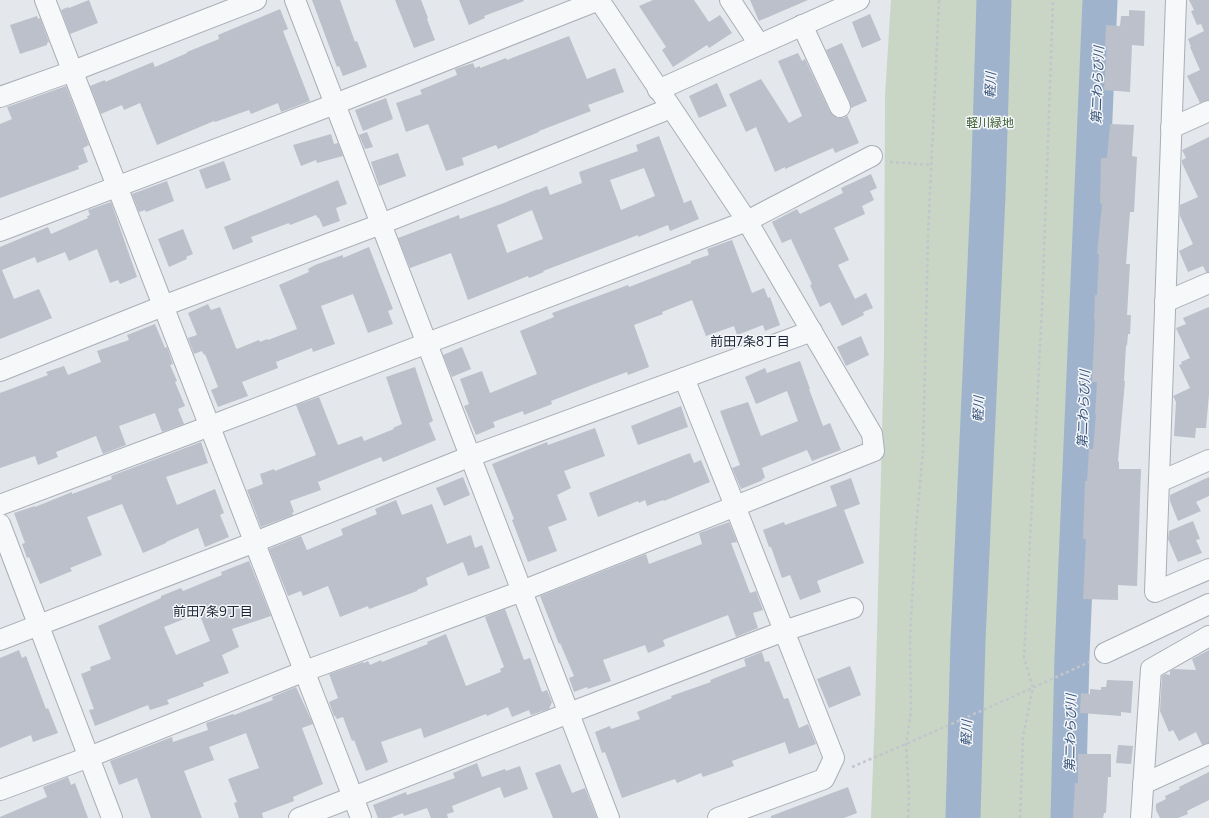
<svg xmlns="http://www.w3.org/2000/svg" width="1209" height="818" viewBox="0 0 1209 818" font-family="Commissioner,'Noto Sans JP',sans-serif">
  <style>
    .green { fill: #c9d6c5 }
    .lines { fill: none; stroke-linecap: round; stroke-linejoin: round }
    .river { stroke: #9fb4cc; stroke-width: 35 }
    .building { fill: #bbc0ca; fill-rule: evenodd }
    .minor-casing { stroke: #a9aeb7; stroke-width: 22 }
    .path { stroke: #c2c5cb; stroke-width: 2.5; stroke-dasharray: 3 3; stroke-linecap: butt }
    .minor { stroke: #f7f8fa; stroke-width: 20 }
    .labels { text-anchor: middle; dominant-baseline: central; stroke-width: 3; stroke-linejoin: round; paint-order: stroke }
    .park-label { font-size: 12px; fill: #3f6138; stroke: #f4f6f9 }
    .water-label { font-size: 13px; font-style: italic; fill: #34527a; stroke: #f4f6f9 }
    .neighbourhood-label { font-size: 13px; fill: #1d2536; stroke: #f4f6f9 }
  </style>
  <rect width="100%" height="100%" fill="#e4e7ec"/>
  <!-- green -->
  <polygon class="green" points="891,0 1094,0 1094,126 1071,517 1066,698 1061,818 871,818 875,713 884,354 885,95"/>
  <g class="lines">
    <!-- river -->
    <g class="river">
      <polyline points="963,818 968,641 988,196 994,0"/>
      <polyline points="1068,818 1072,656 1100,0"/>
    </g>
  </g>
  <!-- building -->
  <g class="building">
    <polygon points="89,0 98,23 70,34 61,10 68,7 69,8"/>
    <polygon points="312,0 340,0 355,42 357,41 367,67 343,76 339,66 337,67"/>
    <polygon points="395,0 421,0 428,18 427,19 435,40 414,48"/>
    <polygon points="459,0 523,0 524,1 484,16 485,18 469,25"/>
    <polygon points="653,0 694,0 709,22 720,15 732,33 709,48 707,45 673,67 662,50 666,47 639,6"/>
    <polygon points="750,0 808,0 759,21"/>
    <polygon points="1189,0 1209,0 1209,100 1200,103 1187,76 1200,70 1190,47 1191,47 1188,39 1204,31 1201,24 1197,25 1191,11 1194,10"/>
    <polygon points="280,9 288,29 283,31 310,101 281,112 278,103 251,114 249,110 215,122 214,121 157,145 140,103 124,110 122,105 101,114 90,86 105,80 105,82 153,62 155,67 187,53 187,52 219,39 218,35"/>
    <polygon points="1129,10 1145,11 1144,46 1132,45 1130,92 1104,90 1107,46 1105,46 1106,25 1120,26 1121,16 1129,16"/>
    <polygon points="870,14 881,40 862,48 852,22"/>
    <polygon points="37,16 38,19 40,18 49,42 47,43 47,45 20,54 10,25"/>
    <polygon points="569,36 587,79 615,68 624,92 588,105 591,111 539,131 539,132 498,149 496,145 462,158 464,165 446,171 428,124 406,132 396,103 422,94 420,90 457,75 455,69 473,63 475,68 480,66 480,68 506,58 507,60"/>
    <polygon points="842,43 867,101 851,108 850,102 826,50"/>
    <polygon points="798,53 802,61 805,59 830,112 833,116 839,118 844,118 847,115 859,143 835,153 833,148 785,169 785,167 775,172 756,127 746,132 729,94 761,79 789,123 802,116 778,61"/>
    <polygon points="717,83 727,106 699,118 689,96"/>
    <polygon points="66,86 89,145 83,148 88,162 78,166 79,169 0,198 0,124 12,119 7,107"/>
    <polygon points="386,98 393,119 363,131 355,110"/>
    <polygon points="1110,124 1134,125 1132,156 1137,157 1134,212 1130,212 1126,264 1130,264 1127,315 1131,315 1130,334 1128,334 1127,346 1126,345 1124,381 1125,381 1118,461 1119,462 1119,469 1141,469 1137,586 1118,585 1118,600 1083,599 1086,539 1083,539 1085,481 1087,481 1089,449 1093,449 1096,414 1095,414 1097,382 1092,382 1095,319 1094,319 1095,295 1097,295 1099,254 1097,254 1102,204 1100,203 1101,158 1107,158"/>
    <polygon points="367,132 373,147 365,149 359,135"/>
    <polygon points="331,134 334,144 338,143 343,156 317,163 316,160 301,166 293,145"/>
    <path d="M659,136L684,203L691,200L699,219L670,231L668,225L638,237V235L543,271L544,272L529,278L528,276L468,300L451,253L410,268L398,238L459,215L460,219L504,203L538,189V190L547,186L550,195L582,183L579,172L638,151L636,145ZM644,168L655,196L621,210L610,180ZM532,210L543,239L507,253L497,225Z"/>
    <polygon points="1209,137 1209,272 1206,272 1203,266 1188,272 1179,251 1193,244 1180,216 1180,205 1198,197 1182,163 1182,160 1186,158 1182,150"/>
    <polygon points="398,153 406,176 379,186 371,162"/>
    <polygon points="224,161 231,180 206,189 199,170"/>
    <polygon points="871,174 877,188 870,191 874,200 862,206 865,214 834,228 849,260 838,265 855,299 866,293 873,308 863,312 864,315 842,326 830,302 820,307 810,285 812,284 791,239 782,243 772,222 797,209 800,214 843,193 841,188"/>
    <polygon points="338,180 347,204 336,208 340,221 323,227 319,218 318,218 316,215 290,225 289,223 251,237 253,242 233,250 224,227"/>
    <polygon points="167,181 174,201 146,212 145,210 139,212 132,194"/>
    <polygon points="111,202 137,277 120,284 118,280 110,283 97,249 69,261 65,252 37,263 35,257 2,270 14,299 39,289 52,318 0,339 0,247 48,227 51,234 88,218 87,216 90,215 88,210"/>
    <polygon points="183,229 193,254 186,257 187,259 169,267 158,239"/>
    <polygon points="732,240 752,293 764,288 768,298 770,297 780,325 765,331 763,325 737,335 734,326 706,336 692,300 662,312 663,314 634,325 649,367 628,375 627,372 592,385 551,401 552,404 524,415 523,411 493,422 495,427 476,435 464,406 469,404 460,379 482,371 490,393 537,374 520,331 554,317 552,313 628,285 629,287 691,263 691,261 709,255 707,249"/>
    <polygon points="369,247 393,309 388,311 393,324 368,333 353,294 321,306 335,344 313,352 312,348 276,362 278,368 242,382 248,396 218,407 211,390 218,387 205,354 204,355 202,351 194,354 188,338 197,335 188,313 208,304 211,310 220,307 236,348 237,349 259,340 260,342 267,339 268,340 297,329 279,285 309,272 308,269 315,265 343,255 343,258"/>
    <polygon points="1209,307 1209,394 1206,428 1196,428 1195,438 1174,436 1176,402 1173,396 1190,388 1179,365 1182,364 1181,362 1190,358 1176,328 1186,324 1183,318"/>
    <polygon points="155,324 165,348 167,347 173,364 170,365 177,381 175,382 185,406 178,409 184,424 162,432 155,413 119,426 126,445 103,454 96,436 56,452 58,457 38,465 35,456 0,468 0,393 48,375 46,372 64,366 68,375 101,362 97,351 129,340 127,335"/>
    <polygon points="861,336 869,355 846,366 837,347"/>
    <polygon points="462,347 471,369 452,377 443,355"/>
    <polygon points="800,361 810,389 809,389 823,426 830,423 841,450 812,461 807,450 762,468 765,478 762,479 763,480 741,489 732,468 740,465 720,411 748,402 761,436 798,421 787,391 756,404 745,377 765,368 767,373"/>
    <polygon points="415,367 433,421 429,423 436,440 383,462 381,457 318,482 321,490 290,501 294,512 292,513 293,515 261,527 247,490 263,484 260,474 274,469 275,471 316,455 296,405 319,397 338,445 362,436 364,441 394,429 393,428 402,424 386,377"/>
    <polygon points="681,406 688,427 638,445 631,426"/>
    <polygon points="595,428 605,456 564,471 571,488 557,495 567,520 548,527 557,551 528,562 512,520 514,519 492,464 547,442 548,445"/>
    <polygon points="201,442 208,463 166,477 177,505 215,489 224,513 220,515 229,537 205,547 198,528 166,542 166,543 143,553 122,504 87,517 102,555 70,568 72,571 40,584 29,557 27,558 22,544 25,543 14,513 35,506 35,507 72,492 72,494 112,479 111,476"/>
    <polygon points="690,453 694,463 701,460 710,482 664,501 663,500 647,506 645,500 639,503 638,501 598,517 589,493"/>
    <polygon points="463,477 470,495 444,506 436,488"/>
    <polygon points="1209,477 1209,496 1196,502 1201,511 1178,521 1170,501 1170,495"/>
    <polygon points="851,478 860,504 844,510 864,563 817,581 821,592 800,600 790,575 782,578 771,547 769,547 763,530 784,522 785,525 837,506 830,486"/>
    <polygon points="396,500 402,515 432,504 447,544 471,535 475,548 482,545 490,568 468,576 463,562 426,578 428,585 417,590 417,591 369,609 368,606 340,617 328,586 303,596 301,591 288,596 269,549 301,536 307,550 343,535 341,529 377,514 375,509"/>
    <polygon points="1193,521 1200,539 1196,540 1202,553 1178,562 1168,539 1169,531"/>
    <polygon points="729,522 737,542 731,543 750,593 756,591 763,610 753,613 758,628 736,637 728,615 663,640 665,646 648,653 645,645 603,660 611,681 588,689 587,687 574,692 569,678 574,676 560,643 559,644 540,596 646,554 649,564 702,544 699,533"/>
    <path d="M249,561L271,616L232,629L239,647L222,655L229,673L203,683L204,686L167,700L169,704L150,710L148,705L95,726L89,710L94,709L81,674L91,670L90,667L111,659L98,626L161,598V596L181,588L183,591L222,575L221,572ZM199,613L210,641L176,655L164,627Z"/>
    <polygon points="505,609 524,660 530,658 542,692 547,690 552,702 549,709 531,715 529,710 512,717 508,707 487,716 486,714 424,738 421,728 381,742 388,762 366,771 354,740 352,741 343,717 337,719 335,716 334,716 329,702 338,698 329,674 363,662 364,663 368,661 370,665 381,660 382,662 428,644 427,642 446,634 466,686 501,672 500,669 504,667 485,617"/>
    <polygon points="19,650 22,658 26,656 46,709 48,708 58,733 33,742 31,735 0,748 0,658"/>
    <polygon points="1209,650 1209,743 1202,745 1196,732 1179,741 1173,730 1169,732 1160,711 1162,676 1165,674 1170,675 1170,671 1174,669 1196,670 1192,659"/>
    <polygon points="762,652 765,662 769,661 784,699 788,698 799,728 808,724 816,744 789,754 785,742 732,761 734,766 703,777 701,773 677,783 675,779 622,798 605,752 602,753 595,732 610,726 611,729 640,719 637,712 672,698 671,696 711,682 710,680 746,666 744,659"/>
    <polygon points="850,666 861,695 829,708 817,679"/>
    <polygon points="1107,680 1133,681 1131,713 1121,712 1121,716 1080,713 1081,693 1090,694 1090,689 1101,690 1101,687 1106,687"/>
    <polygon points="296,687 313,724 302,728 323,784 293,797 294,801 262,813 263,818 239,818 234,803 237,802 228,779 259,768 246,733 209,747 214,760 184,771 202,818 151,818 137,778 119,785 110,761 172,737 173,742 208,730 206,723 233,714 234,715 273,700 272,697"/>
    <polygon points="1118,745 1133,746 1131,764 1116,763"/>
    <polygon points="1078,754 1111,754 1111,777 1108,777 1106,813 1104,813 1103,818 1073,818 1075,783 1078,783"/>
    <polygon points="477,763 482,777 505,769 506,771 520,766 528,789 504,798 500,787 452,806 454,812 447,814 448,818 431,818 427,808 404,816 403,813 390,818 378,818 373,805 406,792 407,795 455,778 453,773"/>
    <polygon points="560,764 572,793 585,788 597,818 553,818 535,773"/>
    <polygon points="1209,772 1209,800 1187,811 1188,814 1178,818 1160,818 1156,810 1156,804 1166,799 1165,796 1180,789 1179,787"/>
    <polygon points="68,777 71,785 75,783 88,818 0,818 0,817 47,797 43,787"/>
    <polygon points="848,787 857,813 844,818 771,818 771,816"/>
  </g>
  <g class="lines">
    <!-- minor casing -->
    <g class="minor-casing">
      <g id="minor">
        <polyline points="45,0 361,818"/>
        <polyline points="295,0 609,818"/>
        <polyline points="730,0 759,44"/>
        <polyline points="1176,0 1155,592 1209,569"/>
        <polyline points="802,25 840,107"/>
        <polyline points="658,90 859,0"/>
        <polyline points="0,97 73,71 256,0"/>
        <polyline points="1171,128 1209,111"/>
        <polyline points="0,231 335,104 599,0"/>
        <polyline points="1165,302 1209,283"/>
        <polyline points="0,371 163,306 381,224 671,108"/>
        <polyline points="684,378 735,506 834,758 824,779 718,818"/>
        <polyline points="1159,482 1209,460"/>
        <polyline points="0,505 210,426 747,221 872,156"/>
        <polyline points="0,524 112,818"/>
        <polyline points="0,640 255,542 471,456 812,331"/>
        <polyline points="1105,653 1209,604"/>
        <polyline points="1143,784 1209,754"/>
        <polyline points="0,790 89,757 305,671 522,591 874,451 872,434 747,221 599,0"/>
        <polyline points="299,818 569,713 784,631 853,608"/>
        <polyline points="1141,818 1151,669 1209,636"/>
      </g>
    </g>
    <!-- path -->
    <g class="path">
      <polyline points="890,162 932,165"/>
      <path d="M852,767C932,733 1011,698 1089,662"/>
      <polyline points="908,818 909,795 906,744 911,712 910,639 916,528 923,451 928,236 939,0"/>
      <polyline points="1020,818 1023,736 1033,688 1024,658 1042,308 1053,0"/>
    </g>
    <!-- minor -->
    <use href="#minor" class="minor"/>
  </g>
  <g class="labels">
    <!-- park labels -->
    <g class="park-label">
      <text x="990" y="122">軽川緑地</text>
    </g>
    <!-- water labels -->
    <g class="water-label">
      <text transform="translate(990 85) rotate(-88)">軽川</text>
      <text transform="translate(1097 85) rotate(-88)">第二わらび川</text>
      <text transform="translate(978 409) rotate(-88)">軽川</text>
      <text transform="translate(1083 409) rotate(-88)">第二わらび川</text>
      <text transform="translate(966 733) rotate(-88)">軽川</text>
      <text transform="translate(1070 733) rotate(-89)">第二わらび川</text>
    </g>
    <!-- neighbourhood labels -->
    <g class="neighbourhood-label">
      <text x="750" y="341">前田7条8丁目</text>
      <text x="213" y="611">前田7条9丁目</text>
    </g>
  </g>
</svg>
